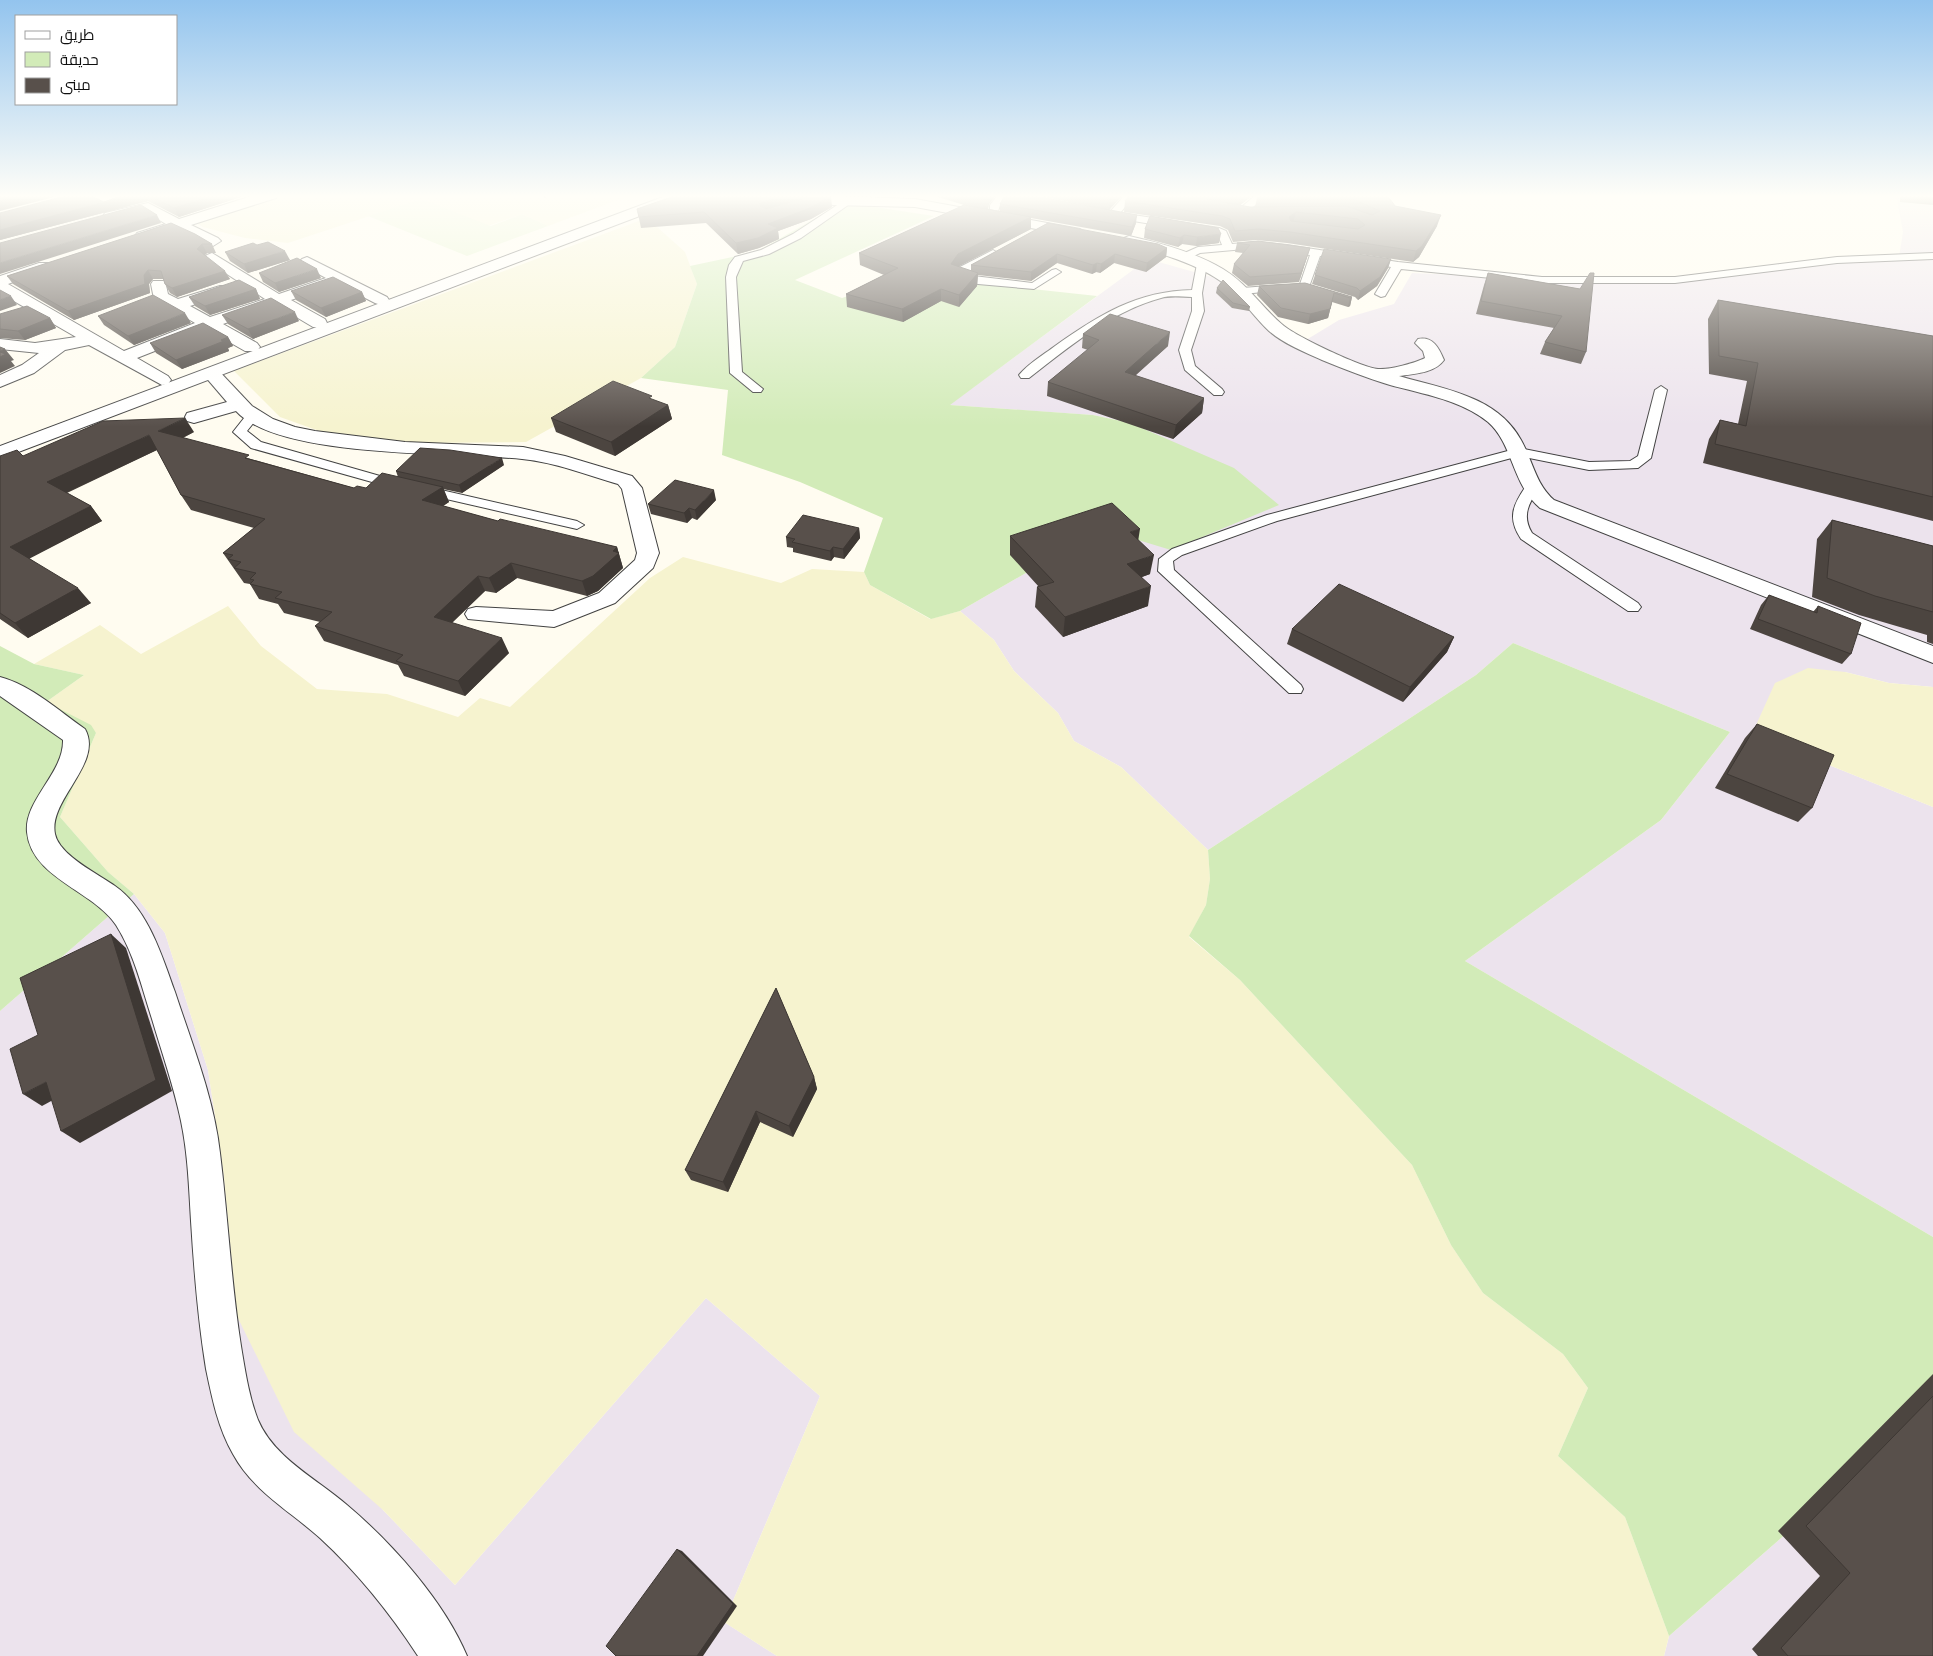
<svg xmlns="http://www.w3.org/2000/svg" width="1933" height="1656" viewBox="0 0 1933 1656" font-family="Georgia,Cairo,serif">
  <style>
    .industrial { fill: #ece3ed }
    .farmland { fill: #f6f3cf }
    .green { fill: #d2ebb8 }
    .pitch { fill: #e4f2ca }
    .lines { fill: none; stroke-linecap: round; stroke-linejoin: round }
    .service-casing { stroke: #424242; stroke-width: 2 }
    .minor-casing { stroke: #424242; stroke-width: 2 }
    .tertiary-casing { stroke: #424242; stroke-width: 2 }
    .service { fill: #fff; fill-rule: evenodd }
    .minor { fill: #fff; fill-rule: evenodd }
    .tertiary { fill: #fff; fill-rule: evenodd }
    .wall { fill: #4c4540 }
    .shaded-wall { fill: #3e3834 }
    .building { fill: #58504b; stroke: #3e3834; fill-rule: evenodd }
  </style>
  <rect width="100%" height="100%" fill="#fffcf0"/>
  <!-- industrial -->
  <g class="industrial">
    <polygon points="1896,195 1933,195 1933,687 1889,683 1845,672 1752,734 1933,807 1933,1237 1465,961 1661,820 1730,732 1513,643 1476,675 1208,850 1121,767 1074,741 1058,713 1014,671 994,640 960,611 1102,529 1130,423 1093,415 949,405 1148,259 1226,281 1243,300 1306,340 1339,320 1394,304 1412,273 1572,280 1675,280 1837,260 1899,257 1903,232"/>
    <polygon points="134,894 165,933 208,1070 223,1169 383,1510 455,1585 706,1298 820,1396 724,1622 777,1656 0,1656 0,1011"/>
    <polygon points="1933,1405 1933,1656 1664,1656 1669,1636"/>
  </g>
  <!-- farmland -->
  <g class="farmland">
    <polygon points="274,195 631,195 548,226 522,214 482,228 421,199 288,243 245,238 203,227 196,223"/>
    <polygon points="647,218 685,252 697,284 675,347 641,378 526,442 412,443 322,432 280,417 234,371"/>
    <polygon points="683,557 781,583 812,569 864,572 870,585 930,619 960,611 994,640 1014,671 1058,713 1074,741 1121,767 1208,850 1210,879 1206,905 1189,937 1240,980 1412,1165 1451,1245 1483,1293 1563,1354 1588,1388 1558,1456 1625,1517 1669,1636 1664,1656 777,1656 724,1622 820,1396 706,1298 455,1585 383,1510 294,1432 237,1316 223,1169 208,1070 165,933 134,894 108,872 60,817 96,733 46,702 84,675 34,664 100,625 141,654 228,606 261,646 317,689 387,694 458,717 480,698 510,707 650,578"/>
    <polygon points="1808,668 1845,672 1889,683 1933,687 1933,807 1752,734 1775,683"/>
  </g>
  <!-- green -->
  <g class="green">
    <polygon points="849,203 934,216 795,280 842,298 920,272 978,283 1097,296 950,405 1093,415 1130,423 1234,468 1279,505 1171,550 1102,529 960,611 931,619 870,585 864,572 883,518 800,482 722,455 728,390 641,378 675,347 697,284 690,266 756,252 839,205"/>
    <polygon points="1513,643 1730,732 1661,820 1465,961 1933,1237 1933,1405 1669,1636 1625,1517 1558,1456 1588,1388 1563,1354 1483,1293 1451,1245 1412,1165 1240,980 1189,936 1206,905 1210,879 1208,850 1476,675"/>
    <polygon points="0,646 34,664 84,675 46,702 91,725 96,733 60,817 108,872 134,894 0,1011"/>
  </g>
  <!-- pitch -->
  <polygon class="pitch" points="421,199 491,226 522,214 548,226 467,256 368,216"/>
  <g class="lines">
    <!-- service casing -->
    <g class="service-casing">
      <g id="service">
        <polygon points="998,195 1008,195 1000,205 996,218 990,218 990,205"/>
        <polygon points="1125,195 1135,195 1120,213 1219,228 1226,231 1232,244 1256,242 1287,245 1398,262 1542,277 1675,277 1837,257 1933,253 1933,259 1837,263 1675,283 1542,283 1401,269 1385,296 1381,297 1375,294 1391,267 1320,256 1309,287 1304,290 1299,287 1310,255 1256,248 1200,253 1188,259 1180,259 1180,255 1198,247 1222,245 1218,235 1109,217 1109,213"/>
        <polygon points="1256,195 1268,195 1244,214 1238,214 1238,210"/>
        <polygon points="848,198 853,201 851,203 801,238 769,254 743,261 736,277 742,372 763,389 761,392 753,392 730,373 726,277 729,265 735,257 761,250 793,234"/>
        <polygon points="993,250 998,253 997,255 965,275 1032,283 1052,270 1056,269 1061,272 1034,289 978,284 953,276 960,267"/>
        <path d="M1202,261L1207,264L1202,293L1204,311L1191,350L1195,366L1222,389L1224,392L1222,395H1214L1185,370L1179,350L1192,311V297C1182,297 1171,295 1161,298C1112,311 1069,347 1029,378H1021L1019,375C1028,364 1043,355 1055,346C1099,315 1137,291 1192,290L1197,264Z"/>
        <polygon points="1283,285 1288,288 1287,290 1242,294 1237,291 1242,288"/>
        <polygon points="1661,386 1667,390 1651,458 1638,468 1589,470 1519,456 1277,521 1182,555 1173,561 1174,570 1301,685 1303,689 1301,693 1289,693 1158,571 1159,559 1172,549 1267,515 1519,448 1589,462 1630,461 1638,456 1655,390"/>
        <polygon points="253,412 259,416 247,431 261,442 380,476 577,521 584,525 577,529 372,482 251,448 233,432 248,413"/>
        <path d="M1531,485L1538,489C1528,505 1522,516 1532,533L1638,603L1641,607L1638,611H1628L1521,539C1507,518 1513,505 1526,486Z"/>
      </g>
    </g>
    <!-- minor casing -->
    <g class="minor-casing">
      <g id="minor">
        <polygon points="255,195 278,195 276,198 191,225 218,238 221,241 213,246 176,230 142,240 137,239 135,236 137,233 166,224 146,212 110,220 103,216 105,213 148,203 179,219"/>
        <polygon points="806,195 915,199 1080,229 1087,233 1080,237 915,207 833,205 808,198"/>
        <path d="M1129,236C1161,243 1194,252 1223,269C1248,284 1262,308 1284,326C1298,337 1360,367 1378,369C1390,370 1415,363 1425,358L1423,351L1415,343L1418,339C1433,336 1439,348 1444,360C1435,373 1414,374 1399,376C1444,389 1497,396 1521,440C1533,461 1535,483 1554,500L1933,646V663L1540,508C1511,483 1514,445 1488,422C1461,400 1423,394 1390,385C1367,378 1344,369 1322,360C1304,352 1284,344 1269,331C1253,316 1242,298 1225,284C1195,262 1159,253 1124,244L1121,241L1124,238Z"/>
        <polygon points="212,253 279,294 326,278 302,265 299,262 302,259 307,257 387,297 389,300 381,305 375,303 338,284 291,300 325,319 327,323 325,327 313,327 276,305 223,324 257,343 260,347 257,351 245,351 208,330 137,358 168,376 171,380 168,384 162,385 89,345 65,350 34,373 0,387 0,375 22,365 39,353 0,349 0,339 35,343 76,337 0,293 0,276 39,263 49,263 52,266 49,269 8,284 124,351 195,323 154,299 151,284 153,281 165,281 168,294 178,299 220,286 232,286 234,289 232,292 190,306 210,317 265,299 207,261 204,258 207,255"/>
        <path d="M212,369L218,370L252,406L273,419L295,427L315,431L405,442L523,447L565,456L632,476L642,488L659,553L653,568L615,603L562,624L554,627L468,619L465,614L468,609L476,607L553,611L599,593L635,560L637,553L622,489L618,484C587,475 554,462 522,459C458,452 279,459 236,411L194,423L187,421L185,417L187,413L227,402L203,374L206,370Z"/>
        <path d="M0,677C31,685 59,711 85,729C104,763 48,800 55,834C59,855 98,874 115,886C148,909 162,956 175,992C192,1044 214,1098 220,1153C228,1217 231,1282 241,1346C245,1370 249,1397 258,1420C274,1458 317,1479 347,1505C392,1543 444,1601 467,1656H418C390,1613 358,1573 320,1538C290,1511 253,1491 233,1454C218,1428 212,1398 206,1369C198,1320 194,1270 191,1221C189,1188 188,1154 181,1121C174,1087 162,1053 152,1019C142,988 134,953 116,925C94,891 31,878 27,832C24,800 64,773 63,740L0,696Z"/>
      </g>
    </g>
    <!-- tertiary casing -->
    <g class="tertiary-casing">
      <polygon id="tertiary" points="668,195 689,195 687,198 0,459 0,446"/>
    </g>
    <!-- service -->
    <use href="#service" class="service"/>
    <!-- minor -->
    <use href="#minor" class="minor"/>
    <!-- tertiary -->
    <use href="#tertiary" class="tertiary"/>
  </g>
  <!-- wall -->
  <g class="wall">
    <polygon points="123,195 247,195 179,217 148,201 0,240 0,213 104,202"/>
    <polygon points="677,195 806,195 806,198 832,207 811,219 778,231 779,239 759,248 738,254 706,223 641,228 637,209"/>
    <polygon points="932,195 996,195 989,204 988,209 1000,211 1000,204 1103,209 1035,195 1123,195 1109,210 1136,223 1131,236 1031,218 1031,229 958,267 971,271 971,265 1048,223 1167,248 1166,257 1146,272 1114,263 1100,273 1096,272 1092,274 1057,263 1031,281 978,275 977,286 959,307 941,301 903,322 847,307 846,294 884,275 860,265 859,253 964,205"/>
    <polygon points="1130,195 1253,195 1240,205 1250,207 1255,207 1257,198 1387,195 1395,206 1437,226 1419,257 1413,262 1287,243 1256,240 1233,242 1228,230 1220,226 1124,212 1125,201"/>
    <polygon points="1900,195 1933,195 1933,205 1900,202"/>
    <polygon points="1150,216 1219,243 1196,246 1182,244 1178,247 1144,238 1145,229"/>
    <polygon points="171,223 212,244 216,253 207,253 205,255 230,279 177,297 170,293 165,284 163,279 153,279 149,284 150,293 74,320 13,284 7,276"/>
    <polygon points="1237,243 1310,248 1307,257 1299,282 1248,286 1232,273 1234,264 1243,253 1235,252"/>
    <polygon points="257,245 290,260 248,273 230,261 225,252"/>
    <polygon points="1391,259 1388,268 1377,286 1358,300 1355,297 1312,284 1315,275"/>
    <polygon points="259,273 321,278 279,292 263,282"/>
    <polygon points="1488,273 1580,289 1586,352 1581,364 1540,354 1545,342 1554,328 1476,314 1484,285"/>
    <polygon points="1305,283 1352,297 1350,306 1348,307 1332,302 1328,318 1308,324 1278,317 1257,295 1259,286"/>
    <polygon points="1217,288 1250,307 1249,311 1232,308 1216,293"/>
    <polygon points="256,289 260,299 210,315 195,306 189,297"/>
    <polygon points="291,291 362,292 366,301 326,317 296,300"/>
    <polygon points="1718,300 1933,336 1933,521 1703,463 1709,439 1720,420 1738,424 1747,381 1709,374 1708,319"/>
    <polygon points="0,314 50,318 56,328 25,340 0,338"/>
    <polygon points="222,315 299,321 253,339 228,324"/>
    <polygon points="98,316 191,323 134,345 104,325"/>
    <polygon points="1083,334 1168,346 1135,376 1204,398 1202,413 1173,439 1047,396 1048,382 1088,350 1082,348"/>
    <polygon points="228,337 233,346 228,348 229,351 182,369 156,353 150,343"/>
    <polygon points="653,400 668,405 672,419 615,456 556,432 551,418"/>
    <polygon points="194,432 183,438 251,459 354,488 366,488 398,477 396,471 504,465 462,493 443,489 449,502 443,506 498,521 617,547 623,568 598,591 587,596 517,578 496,593 485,591 452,623 509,653 465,696 404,676 398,665 324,641 315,626 320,622 284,613 278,604 259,599 250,584 244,583 223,553 254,528 191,510 181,495 157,450 67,493 91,506 102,521 29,558 91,603 28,638 0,619 0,456 23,456"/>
    <polygon points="716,500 697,520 692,518 687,523 651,514 648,504"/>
    <polygon points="1832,520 1933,546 1933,644 1927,642 1927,635 1859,615 1812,597 1817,539"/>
    <polygon points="859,528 860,538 844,559 834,557 831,561 793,552 793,548 787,547 786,537"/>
    <polygon points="1010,536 1138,541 1150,574 1142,577 1148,606 1063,637 1035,607 1037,587 1039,587 1010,555"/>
    <polygon points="1769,595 1813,612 1818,606 1851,654 1842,664 1750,629 1761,605"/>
    <polygon points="1292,629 1454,637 1447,652 1403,702 1287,644"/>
    <polygon points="1757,724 1812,808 1798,822 1715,788 1745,738"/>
    <polygon points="776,988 814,1077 817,1089 793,1137 760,1122 728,1192 691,1180 685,1170"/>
    <polygon points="1933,1374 1933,1656 1758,1656 1752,1649 1820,1576 1778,1531"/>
  </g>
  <!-- shaded-wall -->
  <g class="shaded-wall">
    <polygon points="22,195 62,195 0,211 0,201"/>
    <polygon points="132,195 144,195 148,201 0,240 0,230"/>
    <polygon points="216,195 247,195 179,217 174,208"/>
    <polygon points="543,195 552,195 544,198"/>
    <polygon points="783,195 806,195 806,199 761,213 760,206 760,203"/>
    <polygon points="989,195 996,195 989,204 988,210"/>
    <polygon points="1114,195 1123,195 1109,210 1110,199"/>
    <polygon points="1242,195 1253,195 1239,206"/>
    <polygon points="831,196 832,207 811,219 778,231 779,239 759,248 738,254 736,243 768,224"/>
    <polygon points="1296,212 1293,223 1286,227 1289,217"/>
    <polygon points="157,215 161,223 0,274 0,263"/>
    <polygon points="1137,215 1136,223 1131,236 1132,227"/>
    <polygon points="1441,215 1437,226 1419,257 1413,262 1416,251"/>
    <polygon points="1031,217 1031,229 959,266 951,277 951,264 958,254"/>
    <polygon points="1221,234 1219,243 1196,246 1197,237"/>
    <polygon points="1184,235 1182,244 1178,247 1180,238"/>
    <polygon points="202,244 207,253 202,258 197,249"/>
    <polygon points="1167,248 1166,257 1146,272 1147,263"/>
    <polygon points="1310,248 1307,257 1299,282 1301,273"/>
    <polygon points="285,251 290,260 248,273 244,264"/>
    <polygon points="1057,254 1057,263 1031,281 1031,272"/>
    <polygon points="1115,254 1114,263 1100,273 1101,264"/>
    <polygon points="1391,259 1388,268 1377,286 1358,300 1360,291"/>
    <polygon points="1097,263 1096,272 1092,274 1093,265"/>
    <polygon points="317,269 321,278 279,292 275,283"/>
    <polygon points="148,270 153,279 149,284 150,293 74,320 68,311 144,275"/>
    <polygon points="225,271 230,279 177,297 172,288"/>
    <polygon points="978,273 977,286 959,307 959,295"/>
    <polygon points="256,289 260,299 210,315 205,306"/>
    <polygon points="941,289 941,301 903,322 902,309"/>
    <polygon points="362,292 366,301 326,317 321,308"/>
    <polygon points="11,296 17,305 0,311 0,300"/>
    <polygon points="1352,297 1350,306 1348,307 1350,298"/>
    <polygon points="1332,302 1328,318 1308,324 1310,314"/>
    <polygon points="295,312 299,321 253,339 248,329"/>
    <polygon points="185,313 191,323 134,345 128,336"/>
    <polygon points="50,318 56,328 25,340 18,331"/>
    <polygon points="1170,332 1168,346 1123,386 1125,372"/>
    <polygon points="228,337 233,346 228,348 229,351 182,369 176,360"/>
    <polygon points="5,349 14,360 11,361 15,366 0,373 0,351"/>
    <polygon points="1204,398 1202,413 1173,439 1176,425"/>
    <polygon points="668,405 672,419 615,456 611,442"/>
    <polygon points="185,418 194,432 167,445 158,431"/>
    <polygon points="149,435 159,449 59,496 47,482"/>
    <polygon points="502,458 504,465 462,493 459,485"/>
    <polygon points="443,487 449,502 429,515 422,500"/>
    <polygon points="714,490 716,500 697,520 695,510"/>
    <polygon points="91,506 102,521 23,562 10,547"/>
    <polygon points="689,508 692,518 687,523 684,513"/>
    <polygon points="859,528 860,538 844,559 843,549"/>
    <polygon points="1140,529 1137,548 1130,532"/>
    <polygon points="617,547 623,568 598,591 587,596 582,581"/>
    <polygon points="833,547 834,557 831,561 830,551"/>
    <polygon points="1154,555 1150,574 1125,583 1127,564"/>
    <polygon points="511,563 517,578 496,593 489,578"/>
    <polygon points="478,576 485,591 442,632 434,617"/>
    <polygon points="1151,586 1148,606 1063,637 1065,617"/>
    <polygon points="78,588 91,603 28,638 15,623"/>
    <polygon points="1454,637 1447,652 1403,702 1410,687"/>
    <polygon points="502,638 509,653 465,696 458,681"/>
    <polygon points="111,934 126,948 172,1091 80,1143 61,1131"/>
    <polygon points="814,1077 817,1089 793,1137 789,1126"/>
    <polygon points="46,1082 64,1094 42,1106 23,1094"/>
    <polygon points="756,1111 760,1122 728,1192 723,1182"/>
    <polygon points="677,1549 682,1551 737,1606 703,1656 697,1656"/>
  </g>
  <!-- building -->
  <g class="building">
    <polygon points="0,195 22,195 0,201"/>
    <polygon points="69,195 89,195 104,202 123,195 132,195 0,230 0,213"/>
    <polygon points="148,195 216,195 174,208"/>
    <polygon points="677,195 783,195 760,203 760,206 766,209 805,198 831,196 810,208 768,224 778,228 758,238 736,243 704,212 639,217 637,209"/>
    <polygon points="967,195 989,195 988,200 970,196"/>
    <polygon points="1005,195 1029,195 1137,215 1132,227 1000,204"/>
    <polygon points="1090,195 1114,195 1110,199"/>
    <path d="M1130,195H1186L1250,207L1346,206L1372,215L1380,211L1348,197L1257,198L1260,195H1387L1395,206L1441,215L1422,246L1416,251L1290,232L1258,229L1235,231L1230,219L1222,216L1125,201ZM1296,212L1358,219L1365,225L1358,229L1291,221L1289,217Z"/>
    <polygon points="141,205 157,215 0,263 0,243"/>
    <polygon points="964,205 1031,217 958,254 951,264 978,273 959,295 941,289 902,309 846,294 898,268 859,253"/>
    <polygon points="1150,216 1218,228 1221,234 1197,237 1184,235 1180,238 1145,229"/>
    <polygon points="171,223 195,234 212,244 202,244 197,249 225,271 172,288 165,284 161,271 148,270 144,275 145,284 68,311 7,276"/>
    <polygon points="1048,223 1158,244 1167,248 1147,263 1115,254 1101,264 1097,263 1093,265 1057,254 1031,272 971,265"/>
    <polygon points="1258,241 1310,248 1301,273 1250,277 1234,264 1250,245 1237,243"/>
    <polygon points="268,242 285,251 244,264 225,252 253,243 257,245"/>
    <polygon points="1324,249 1391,259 1380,277 1360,291 1357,288 1315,275"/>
    <polygon points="297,258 317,269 275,283 259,273"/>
    <polygon points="1488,273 1580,289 1590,273 1594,273 1586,352 1545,342 1562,316 1481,301"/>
    <polygon points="333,277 362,292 321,308 291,291"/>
    <polygon points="239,280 256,289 205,306 189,297"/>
    <polygon points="1223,280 1250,307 1233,303 1217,288"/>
    <polygon points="1305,283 1352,297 1350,298 1334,293 1330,309 1310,314 1281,308 1259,286"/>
    <polygon points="0,290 11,296 0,300"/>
    <polygon points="153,295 185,313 128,336 98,316"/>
    <polygon points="271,298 295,312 248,329 222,315"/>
    <polygon points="1718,300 1933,336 1933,497 1715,444 1720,420 1746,426 1758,363 1719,356"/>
    <polygon points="27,306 50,318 18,331 0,329 0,314"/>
    <polygon points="1110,314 1170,332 1125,372 1204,398 1176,425 1048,382 1099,340 1083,334"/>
    <polygon points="203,323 228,337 221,340 224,341 176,360 150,343"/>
    <polygon points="0,347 5,349 0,351"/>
    <polygon points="0,352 6,354 0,357"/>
    <polygon points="613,381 652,396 649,398 668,405 611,442 551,418"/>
    <polygon points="185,418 158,431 249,455 245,458 354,488 357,486 366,488 382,473 443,487 422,500 498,521 500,519 617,547 613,551 619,553 593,576 582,581 511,563 489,578 478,576 434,617 502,638 458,681 396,661 403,655 315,626 332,612 275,598 282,592 250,584 254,580 250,579 256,573 234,568 241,562 228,559 233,555 223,553 265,519 181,495 149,435 47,482 91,506 10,547 78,588 15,623 0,613 0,456 17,450 23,456 103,421"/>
    <polygon points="420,448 450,450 502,458 459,485 396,471"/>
    <polygon points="675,480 714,490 695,510 689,508 684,513 648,504"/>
    <polygon points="1112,503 1140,529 1130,532 1154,555 1127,564 1151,586 1065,617 1037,587 1054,582 1010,536"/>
    <polygon points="803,515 859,528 843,549 833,547 830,551 792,542 795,539 786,537"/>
    <polygon points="1832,520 1933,546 1933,612 1875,596 1827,578"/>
    <polygon points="1339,584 1454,637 1410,687 1292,629"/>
    <polygon points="1769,595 1817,613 1818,606 1861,623 1851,654 1758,619"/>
    <polygon points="1757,724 1834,755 1812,808 1727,774"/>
    <polygon points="111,934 156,1080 61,1131 46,1082 23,1094 10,1049 38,1035 20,978"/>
    <polygon points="776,988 814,1077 789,1126 756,1111 723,1182 685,1170"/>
    <polygon points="1933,1396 1933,1656 1788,1656 1781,1648 1850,1573 1806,1526"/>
    <polygon points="677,1549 733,1604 697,1656 616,1656 606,1646"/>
  </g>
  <!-- sky -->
  <linearGradient id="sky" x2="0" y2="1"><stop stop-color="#93c4ee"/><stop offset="0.46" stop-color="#fffef8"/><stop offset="1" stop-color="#fffef8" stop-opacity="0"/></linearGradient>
  <rect width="1933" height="427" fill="url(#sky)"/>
  <!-- legend -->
  <rect x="15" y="15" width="162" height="90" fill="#ffffff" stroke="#9f9f9f"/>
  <rect x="25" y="31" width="25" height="8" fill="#ffffff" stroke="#9f9f9f"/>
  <text x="60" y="40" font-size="15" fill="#0f0f0f">طريق</text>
  <rect x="25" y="52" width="25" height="15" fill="#d2ebb8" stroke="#9f9f9f"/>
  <text x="60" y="65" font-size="15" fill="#0f0f0f">حديقة</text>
  <rect x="25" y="78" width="25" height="15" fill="#58504b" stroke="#9f9f9f"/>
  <text x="60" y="90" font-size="15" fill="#0f0f0f">مبنى</text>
</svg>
